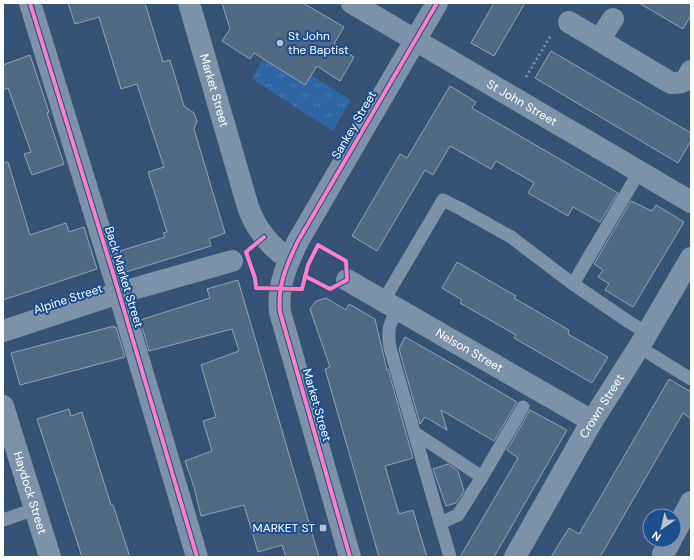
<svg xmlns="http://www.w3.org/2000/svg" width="694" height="560" viewBox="0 0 694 560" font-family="'DM Sans',sans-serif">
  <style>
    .grass { fill: url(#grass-tufts) }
    .building { fill: #526984; stroke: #92a2b6 }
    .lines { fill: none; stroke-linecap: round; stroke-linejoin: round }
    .path { stroke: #7d92a8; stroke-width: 2.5; stroke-dasharray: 2 3; stroke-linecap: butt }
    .service { stroke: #7d92a8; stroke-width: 13 }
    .minor { stroke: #7d92a8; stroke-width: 22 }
    .tertiary { stroke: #7d92a8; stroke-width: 22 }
    .cycleway-casing { stroke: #1b4f8f; stroke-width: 6 }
    .cycleway { stroke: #ff80c0; stroke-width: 4 }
    .poi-dot { fill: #b9c2ce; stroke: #1b4f8f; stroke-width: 1.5 }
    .labels { text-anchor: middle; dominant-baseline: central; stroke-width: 4; stroke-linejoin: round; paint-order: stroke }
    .poi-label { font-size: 12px; fill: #fff; stroke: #1b4f8f; text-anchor: start }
    .street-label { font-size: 12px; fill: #fff; stroke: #1b4f8f }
  </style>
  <defs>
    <pattern id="grass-tufts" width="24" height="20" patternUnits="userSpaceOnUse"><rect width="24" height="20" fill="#2f66a5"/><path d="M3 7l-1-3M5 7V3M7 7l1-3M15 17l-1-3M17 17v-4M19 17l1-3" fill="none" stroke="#4e7db2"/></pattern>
  </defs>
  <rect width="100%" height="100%" fill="#365274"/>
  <!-- grass -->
  <polygon class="grass" points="263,58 305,85 311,75 351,100 333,131 252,79"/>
  <!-- building -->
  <g class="building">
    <polygon points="68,3 145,3 163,62 170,60 184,106 194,113 197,121 194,129 225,233 209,239 211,246 126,272 120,251 165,237 163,233 167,232 148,172 164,167 137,84 121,89 99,17 75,24"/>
    <polygon points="222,3 303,3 344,27 334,44 354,57 340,81 317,66 305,85 254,53 250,59 222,41 230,29"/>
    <polygon points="494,3 525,3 494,56 471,43"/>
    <polygon points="639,3 691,3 691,15 683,29"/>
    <polygon points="551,51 691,133 691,141 678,163 535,78"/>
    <polygon points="30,55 49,112 47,113 64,164 32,175 24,154 31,152 8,88 3,90 3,65"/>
    <polygon points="450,86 476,102 472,108 618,193 600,222 573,207 568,216 528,193 534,183 496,161 491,169 450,146 433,175 425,170 377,251 352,236 400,154 407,158"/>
    <polygon points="8,162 30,235 66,223 69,232 84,227 97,269 3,300 3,163"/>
    <polygon points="631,201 652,211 656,205 684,222 633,307 605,290 609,284 598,277 603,270 594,264"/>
    <polygon points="457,262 516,296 514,298 569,330 568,334 608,357 592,383 514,338 516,335 460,303 462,300 442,288"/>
    <polygon points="238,280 319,557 286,557 282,545 258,552 244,505 201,516 194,487 185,461 212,451 203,421 216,417 201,365 239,351 232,329 149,351 140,320 210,298 207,289"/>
    <polygon points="326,298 346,310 349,304 375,319 387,370 388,369 413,458 385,466 399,514 413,510 427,557 379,557 325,369 330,367 310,309 316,301"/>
    <polygon points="114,326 114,328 116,327 125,357 20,385 11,353"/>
    <polygon points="405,337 449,362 517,402 494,441 441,410 447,430 425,417 420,424 399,349"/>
    <polygon points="669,379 691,392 691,419 683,413 600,557 551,557 569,528 579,534"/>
    <polygon points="69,409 71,416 82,412 111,505 113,505 130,557 82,557 37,419"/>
    <polygon points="530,410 567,430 494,557 460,557 518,458 507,450"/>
    <polygon points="448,464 458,471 464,491 456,503 446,506 433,469"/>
  </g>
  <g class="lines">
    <!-- path -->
    <polyline class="path" points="526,77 551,35"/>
    <!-- service -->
    <g class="service">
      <polyline points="573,284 639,172"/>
      <polyline points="384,300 443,200 461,209 511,237 573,284 629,322 647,333"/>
      <path d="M398,308C389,325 387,329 390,348L450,557"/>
      <polyline points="639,347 691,379"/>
      <polyline points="415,433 482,477 458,515 440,523"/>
      <polyline points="482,477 523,407"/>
      <polyline points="3,520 35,509"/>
    </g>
    <!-- minor -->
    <g class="minor">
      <polyline points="30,3 119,293 197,557"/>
      <path id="s1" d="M189,3L248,207C256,229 269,246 289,259"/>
      <path id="s2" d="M352,3L691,202"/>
      <polyline points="569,22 599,40 613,19"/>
      <path d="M599,40L671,83C684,83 685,82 691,71"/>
      <path id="s3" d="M347,280L592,421"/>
      <polyline points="3,331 119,293 232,261"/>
      <path id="s4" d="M3,406L50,557"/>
      <polyline points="674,534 691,502"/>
      <polyline points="663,554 671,540"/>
      <path id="s5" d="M515,557L592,421L639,347L691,258"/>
    </g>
    <!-- tertiary -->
    <path class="tertiary" d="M350,557L280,312C277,286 287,264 298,241L437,3"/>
    <!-- cycleway casing -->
    <g class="cycleway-casing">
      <g id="cycleway">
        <polyline points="30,3 119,293 197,557"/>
        <polyline points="264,237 246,252 255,278 256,288 302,289 308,265 318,245 346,261 347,280 330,289 305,276"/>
        <path d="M350,557L280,312C277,286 287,264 298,241L437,3"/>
      </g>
    </g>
    <!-- cycleway -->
    <use href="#cycleway" class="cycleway"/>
  </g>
  <!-- markers -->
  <g class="poi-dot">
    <circle cx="280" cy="43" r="4"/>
    <rect x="319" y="524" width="8" height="8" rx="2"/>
  </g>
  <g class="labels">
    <!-- poi labels -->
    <g class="poi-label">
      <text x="288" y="36">St John<tspan x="288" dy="14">the Baptist</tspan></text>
      <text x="315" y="528" text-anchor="end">MARKET ST</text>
    </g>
    <!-- street labels -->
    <g class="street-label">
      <text stroke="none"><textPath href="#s1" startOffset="91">Market Street</textPath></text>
      <text stroke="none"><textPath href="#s2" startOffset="197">St John Street</textPath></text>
      <text transform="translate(354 125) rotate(-60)">Sankey Street</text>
      <text transform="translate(124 277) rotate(73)">Back Market Street</text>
      <text transform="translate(68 299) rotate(-18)">Alpine Street</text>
      <text stroke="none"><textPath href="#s3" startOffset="141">Nelson Street</textPath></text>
      <text transform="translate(317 405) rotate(74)">Market Street</text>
      <text stroke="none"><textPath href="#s5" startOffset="174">Crown Street</textPath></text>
      <text stroke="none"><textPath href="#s4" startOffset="91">Haydock Street</textPath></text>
    </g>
  </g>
  <!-- border -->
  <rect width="694" height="560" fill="none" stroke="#ffffff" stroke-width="8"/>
  <!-- north arrow -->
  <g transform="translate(662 528) rotate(214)"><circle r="19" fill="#1b4f8f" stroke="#7695bc"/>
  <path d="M0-3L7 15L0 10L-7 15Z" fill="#b9c2ce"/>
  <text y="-6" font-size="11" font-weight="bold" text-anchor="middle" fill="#ffffff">N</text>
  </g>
</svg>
